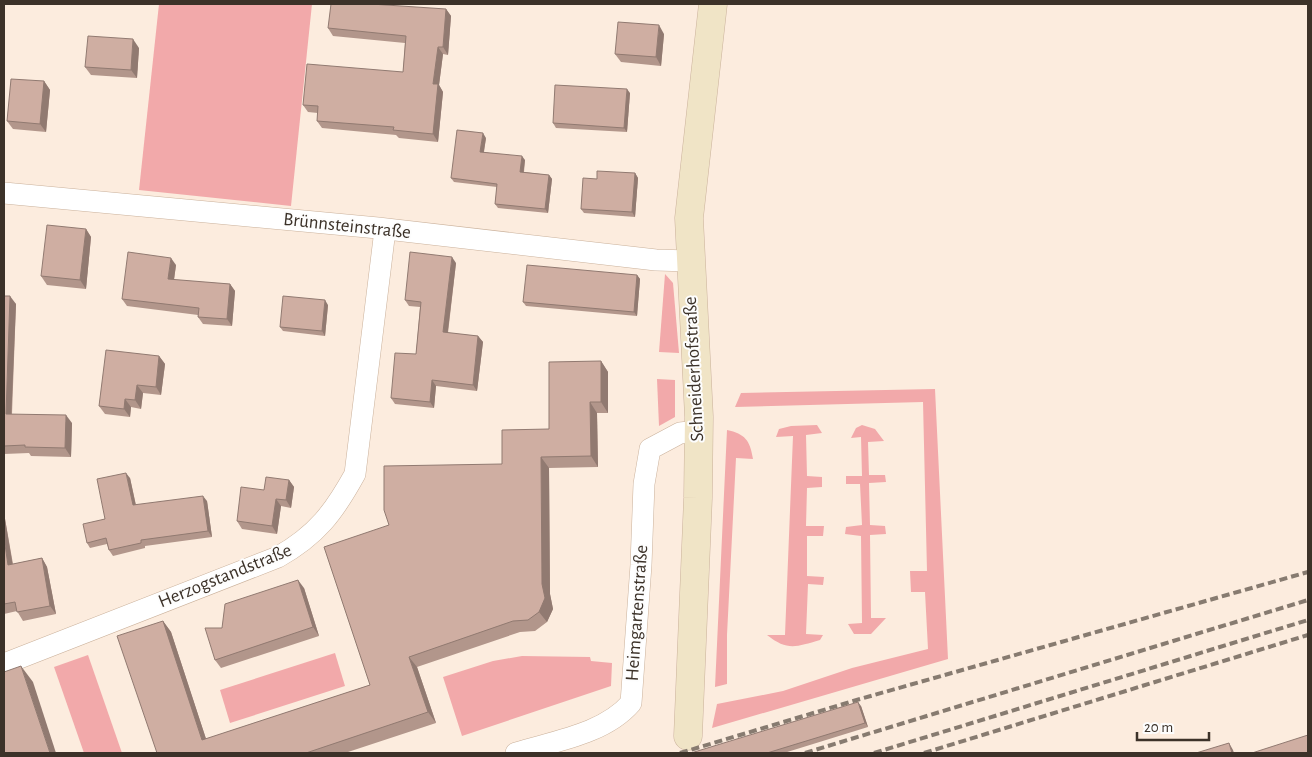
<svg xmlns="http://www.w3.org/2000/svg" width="1312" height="757" viewBox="0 0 1312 757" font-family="'Alegreya Sans',sans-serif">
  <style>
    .green { fill: #f2a9aa }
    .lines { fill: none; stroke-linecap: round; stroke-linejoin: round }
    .street-casing { stroke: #cab19b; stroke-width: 22 }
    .secondary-casing { stroke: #cab19b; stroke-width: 29 }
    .street { stroke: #fff; stroke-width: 21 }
    .secondary { stroke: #f0e4c6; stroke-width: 28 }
    .rail { stroke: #877b70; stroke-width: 4; stroke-dasharray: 8 4; stroke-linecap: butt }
    .wall { fill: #b2968b }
    .shaded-wall { fill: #917a71 }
    .building { fill: #cfaea2; stroke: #917a71 }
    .labels { text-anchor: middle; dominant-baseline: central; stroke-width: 4; stroke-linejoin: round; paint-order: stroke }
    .street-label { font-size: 19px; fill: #3c3229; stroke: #fdfdfd }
  </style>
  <rect width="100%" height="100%" fill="#fcecde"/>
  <!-- green -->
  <g class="green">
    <polygon points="159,4 312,4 291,206 139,190"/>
    <polygon points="665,274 673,283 679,353 659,352"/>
    <polygon points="657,379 675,380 675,417 659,426"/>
    <polygon points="935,389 948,659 712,728 717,704 783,691 852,668 928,649 925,592 911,592 910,571 927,571 923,402 735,407 741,393"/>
    <path d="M817,425L822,433L806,435L807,476L822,477V487L807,488L806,526H824L823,536H807V576L824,577L823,585L808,584L806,634L823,635L820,640C796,647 787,651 767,635H785L793,436L776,437L779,429L791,426Z"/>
    <polygon points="862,425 875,429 884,441 868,442 869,475 885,475 886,482 869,483 870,525 885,526 886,534 870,535 871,618 886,618 871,634 854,634 848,624 862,623 861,536 845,534 846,527 862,525 860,484 846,484 846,476 862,476 861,437 851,438 856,428"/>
    <path d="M727,430C745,434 750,440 753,459L736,458L727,635V684L715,687Z"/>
    <polygon points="335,653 345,686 230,723 220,690"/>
    <polygon points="88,655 122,753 84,753 54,667"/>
    <polygon points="522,656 590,657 591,661 612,663 611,686 462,736 443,677 493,661"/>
  </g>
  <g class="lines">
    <!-- street casing -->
    <g class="street-casing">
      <g id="street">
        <polyline points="4,193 378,228 656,260 689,261"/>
        <path d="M4,664L278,557C317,535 334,512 355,474L385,230"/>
        <path d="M516,753C555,741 604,734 631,703L641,565L644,484L650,449L680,433L698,431"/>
      </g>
    </g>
    <!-- secondary casing -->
    <g class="secondary-casing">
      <polyline id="secondary" points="688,736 698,498 699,417 689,218 713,4"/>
    </g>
    <!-- street -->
    <use href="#street" class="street"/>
    <!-- secondary -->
    <use href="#secondary" class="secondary"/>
    <!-- rail -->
    <g class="rail">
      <polyline points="680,753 860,699 1308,572"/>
      <polyline points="805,753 1308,600"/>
      <polyline points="874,753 1308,620"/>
      <polyline points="924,753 1308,635"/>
    </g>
  </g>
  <!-- wall -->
  <g class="wall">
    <polygon points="446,9 451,16 448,55 443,54 439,85 443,92 438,142 399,138 396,135 322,128 317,121 318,113 308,112 303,105 403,72 405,43 333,36 328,28"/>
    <polygon points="664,34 661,66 621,62 615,54"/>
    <polygon points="139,48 137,78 91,75 85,67"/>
    <polygon points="44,81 50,90 46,132 13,129 7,121"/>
    <polygon points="630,93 627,132 556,128 553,123"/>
    <polygon points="486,138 484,152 525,160 524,172 549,175 552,179 548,213 498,208 495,204 497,187 454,182 451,178"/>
    <polygon points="635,173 638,178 635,217 584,213 581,209 597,179"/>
    <polygon points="86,229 91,237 86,289 47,285 41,276"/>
    <polygon points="456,263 448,333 478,336 483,342 477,391 436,386 434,408 395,404 391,398 416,354 420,307 409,306 405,300"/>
    <polygon points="176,265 174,280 230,284 235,291 232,326 203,324 198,317 198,315 127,306 122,299"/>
    <polygon points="637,275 640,279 637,316 526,306 523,302"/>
    <polygon points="4,296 16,304 12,414 72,423 71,457 31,456 29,453 4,454"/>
    <polygon points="328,305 325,336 283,331 280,327"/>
    <polygon points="159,356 165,364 161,395 143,393 141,409 131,407 130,417 105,414 99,406"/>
    <polygon points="601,361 608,372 608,413 597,413 598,467 549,468 550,594 553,609 547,622 535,631 520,632 417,667 436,723 345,753 157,753 163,621 171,632 206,739 370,685 389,525 502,464 549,429"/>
    <polygon points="130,478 136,505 207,501 212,537 145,546 145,548 113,556 109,550 107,544 90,548 87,543 105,519"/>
    <polygon points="289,480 294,487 291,508 281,506 277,534 242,529 237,521 264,490"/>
    <polygon points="4,513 13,564 42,558 47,567 56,614 23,621 17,611 4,614"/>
    <polygon points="304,588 319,636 221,668 215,660 222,628"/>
    <polygon points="861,706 868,727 784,753 691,753"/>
  </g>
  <!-- shaded-wall -->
  <g class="shaded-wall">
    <polygon points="446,9 451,16 448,55 443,47"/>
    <polygon points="659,25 664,34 661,66 656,57"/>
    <polygon points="133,39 139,48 137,78 131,70"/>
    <polygon points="438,47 443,54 439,85 443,92 438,142 433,134 433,84"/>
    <polygon points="44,81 50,90 46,132 40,124"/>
    <polygon points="627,89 630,93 627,132 624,128"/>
    <polygon points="483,133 486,138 483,156 480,152"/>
    <polygon points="522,156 525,160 523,176 520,172"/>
    <polygon points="635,173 638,178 635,217 632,212"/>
    <polygon points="549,175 552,179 548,213 545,209"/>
    <polygon points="86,229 91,237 86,289 80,280"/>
    <polygon points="452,257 456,263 447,338 443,332"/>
    <polygon points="171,258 176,265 173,286 168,279"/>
    <polygon points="637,275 640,279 637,316 634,312"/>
    <polygon points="230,284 235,291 232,326 227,319"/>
    <polygon points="10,296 16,304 11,422 6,414"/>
    <polygon points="325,300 328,305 325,336 322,331"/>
    <polygon points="478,336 483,342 477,391 473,385"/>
    <polygon points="159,356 165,364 161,395 156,387"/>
    <polygon points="601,361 608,372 608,413 601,402"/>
    <polygon points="432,380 436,386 434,408 430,402"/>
    <polygon points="137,385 143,393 141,409 135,400"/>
    <polygon points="125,399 131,407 130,417 124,409"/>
    <polygon points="590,402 597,413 598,467 591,456"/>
    <polygon points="66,415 72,423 71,457 65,448"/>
    <polygon points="541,457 549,468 550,594 553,609 547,622 539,612 542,584"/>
    <polygon points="126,473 130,478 137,511 133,505"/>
    <polygon points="289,480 294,487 291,508 286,500"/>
    <polygon points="203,496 207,501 212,537 208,531"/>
    <polygon points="276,499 281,506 277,534 272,526"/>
    <polygon points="4,513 14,573 8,565 4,538"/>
    <polygon points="42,558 47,567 56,614 50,606"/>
    <polygon points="298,580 304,588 319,636 313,627"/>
    <polygon points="163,621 171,632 210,751 202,740"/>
    <polygon points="409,657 417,667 436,723 428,712"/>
    <polygon points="21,666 33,682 56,753 50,753"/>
    <polygon points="858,702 861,706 868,727 865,723"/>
    <polygon points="1229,743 1233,750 1234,753 1232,753"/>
  </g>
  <!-- building -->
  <g class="building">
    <polygon points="331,4 371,4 446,9 443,47 438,47 433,84 438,84 433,134 393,130 394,127 317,121 318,106 303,105 307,64 403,72 406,36 328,28"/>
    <polygon points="618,22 659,25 656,57 615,54"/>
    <polygon points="88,36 133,39 131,70 85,67"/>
    <polygon points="11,79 44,81 40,124 7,121"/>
    <polygon points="555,85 627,89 624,128 553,123"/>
    <polygon points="457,130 483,133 480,152 522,156 520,172 549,175 545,209 495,204 497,184 451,178"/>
    <polygon points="597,171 635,173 632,212 581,209 583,178 597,179"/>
    <polygon points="47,225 86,229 80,280 41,276"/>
    <polygon points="128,252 171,258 168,279 230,284 227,319 198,317 199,308 122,299"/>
    <polygon points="410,252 452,257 443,332 478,336 473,385 432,380 430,402 391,398 395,353 416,354 421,302 405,300"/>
    <polygon points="527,265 637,275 634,312 523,302"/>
    <polygon points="4,296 10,296 6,414 66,415 65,448 25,447 25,445 4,446"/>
    <polygon points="283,296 325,300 322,331 280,327"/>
    <polygon points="106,350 159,356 156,387 137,385 135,400 125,399 124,409 99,406"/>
    <polygon points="601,361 601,402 590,402 591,456 541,457 542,584 545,598 539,612 528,620 513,621 409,657 428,712 306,753 157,753 117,636 163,621 202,740 370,685 324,547 389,525 384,510 384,466 502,464 502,430 549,429 549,362"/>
    <polygon points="126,473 133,505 203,496 208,531 141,540 141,543 109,550 106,538 87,543 83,524 105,519 97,479"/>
    <polygon points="266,477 289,480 286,500 276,499 272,526 237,521 241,487 264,490"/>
    <polygon points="4,538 8,565 42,558 50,606 17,612 15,602 4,604"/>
    <polygon points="298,580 313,627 215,660 205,628 222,628 225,604"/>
    <polygon points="21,666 50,753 4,753 4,672"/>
    <polygon points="858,702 865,723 767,753 691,753"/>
    <polygon points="1308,735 1308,753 1252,753"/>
    <polygon points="1229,743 1232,753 1196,753"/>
  </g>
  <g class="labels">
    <!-- street labels -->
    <g class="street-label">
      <text transform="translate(347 226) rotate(6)">Brünnsteinstraße</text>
      <text transform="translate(694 369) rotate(-93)">Schneiderhofstraße</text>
      <text transform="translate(225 576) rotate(-22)">Herzogstandstraße</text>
      <text transform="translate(637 613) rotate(-86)">Heimgartenstraße</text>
    </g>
  </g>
  <!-- border -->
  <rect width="1312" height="757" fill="none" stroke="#3c3229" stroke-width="10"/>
  <!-- scale -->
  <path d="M1137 732v8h72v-8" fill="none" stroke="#3c3229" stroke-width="2.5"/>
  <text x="1144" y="732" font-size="15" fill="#3c3229" stroke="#fdfdfd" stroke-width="4" paint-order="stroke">20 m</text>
</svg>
